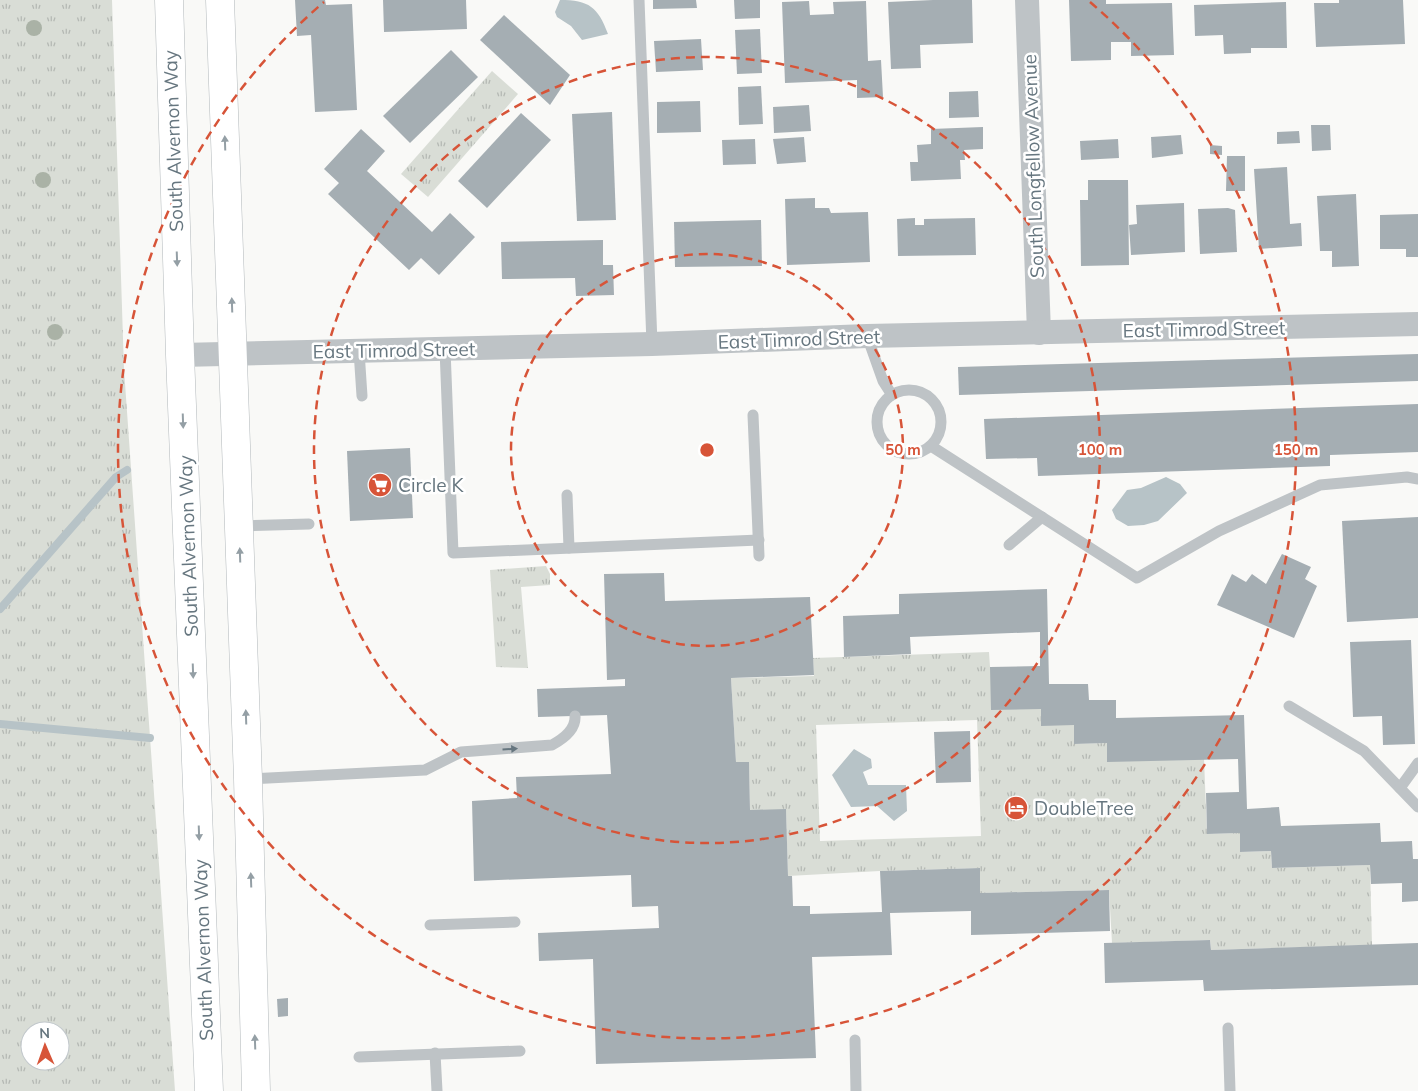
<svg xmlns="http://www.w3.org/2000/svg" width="1418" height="1091" viewBox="0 0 1418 1091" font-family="Mulish,sans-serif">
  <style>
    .grass { fill: url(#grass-tufts); fill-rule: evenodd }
    .water { fill: #b7c3c7 }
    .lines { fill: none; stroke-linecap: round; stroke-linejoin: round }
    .stream { stroke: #b7c3c7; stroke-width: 8 }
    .building { fill: #a5aeb3 }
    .primary-casing { stroke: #b2b8bb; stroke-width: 29 }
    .lane { stroke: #bec3c6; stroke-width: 11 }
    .street { stroke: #bec3c6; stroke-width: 24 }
    .primary { stroke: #fff; stroke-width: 28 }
    .tree { fill: #aab2a6 }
    .oneway { fill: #949fa5 }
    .oneway2 { fill: #66767f }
    .ring { fill: none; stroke: #d75438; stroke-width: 2.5; stroke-dasharray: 9 6 }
    .labels { text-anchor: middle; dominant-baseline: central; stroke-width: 5; stroke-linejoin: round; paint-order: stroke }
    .street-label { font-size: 19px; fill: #66767f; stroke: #fff }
    .poi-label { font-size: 19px; fill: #66767f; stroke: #fff; text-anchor: start }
    .centre { fill: #d75438; stroke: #fff; stroke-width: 2.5 }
    .ring-label { font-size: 15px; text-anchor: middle; font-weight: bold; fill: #d75438; stroke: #fff; stroke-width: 5; stroke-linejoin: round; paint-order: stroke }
  </style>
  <defs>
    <pattern id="grass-tufts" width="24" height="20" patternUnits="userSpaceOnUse" patternTransform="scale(1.25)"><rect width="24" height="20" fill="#d9ddd6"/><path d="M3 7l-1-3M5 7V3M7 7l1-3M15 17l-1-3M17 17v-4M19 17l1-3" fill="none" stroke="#b4b8b3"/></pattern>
  </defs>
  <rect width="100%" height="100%" fill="#f9f9f7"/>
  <!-- grass -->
  <g class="grass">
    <path d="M0,0H112L124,369L175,1091H0ZM30,1031H60V1061H30Z"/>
    <polygon points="492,71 518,94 428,197 401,174"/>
    <polygon points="546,566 550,574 550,585 521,587 528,668 496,667 490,570"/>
    <path d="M989,652L990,667L1041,709V725H1074V744L1107,743L1204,759L1207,834L1240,833V852L1271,851L1272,868L1370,865L1372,945L1211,950L1210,940L1112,943L1109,890L980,893L979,868L880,871L788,876L786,810H750L749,762H736L731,678L814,676L813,658ZM977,720L981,836L820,841L816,725Z"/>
  </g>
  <!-- water -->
  <g class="water">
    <path d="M560,0C589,0 598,7 608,34L582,40L571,26L557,17L555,12Z"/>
    <polygon points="1166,477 1180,484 1187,493 1158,521 1144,525 1128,526 1116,519 1112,510 1127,490 1141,488"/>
    <polygon points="854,749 871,759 872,768 863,772 868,785 906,785 907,811 894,821 877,806 851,807 832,775"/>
  </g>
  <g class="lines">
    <!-- stream -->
    <g class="stream">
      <polyline points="0,609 116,477 127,470"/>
      <polyline points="0,724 150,738"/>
    </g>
  </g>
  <!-- building -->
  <g class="building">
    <polygon points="295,0 325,0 326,5 352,4 357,110 315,112 311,35 297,36"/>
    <polygon points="383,0 466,0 467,29 384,32"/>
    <polygon points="653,0 696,0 697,8 653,9"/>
    <polygon points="734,0 760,0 760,18 735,19"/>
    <polygon points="933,0 972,0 973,43 920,45 921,68 891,69 888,2"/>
    <polygon points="1069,0 1106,0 1106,4 1172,3 1174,55 1131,56 1131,42 1111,42 1111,60 1071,61"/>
    <polygon points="1339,0 1403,0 1405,44 1316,47 1314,3 1339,3"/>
    <polygon points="809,1 810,15 834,14 833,2 866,1 868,61 881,60 883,97 857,98 857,80 785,83 782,2"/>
    <polygon points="1286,2 1287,48 1251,48 1251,53 1224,54 1223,35 1195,36 1194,5"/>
    <polygon points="504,15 570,75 550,105 480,40"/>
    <polygon points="760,29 762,73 737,74 735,30"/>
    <polygon points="701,39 703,70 656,72 654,41"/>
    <polygon points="451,50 478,77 410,143 383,116"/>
    <polygon points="761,86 763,124 739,125 738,87"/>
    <polygon points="978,91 979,117 949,118 949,92"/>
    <polygon points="700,101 701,132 657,133 657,102"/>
    <polygon points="809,105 811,131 774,133 773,107"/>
    <polygon points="612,112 616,220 577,221 572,114"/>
    <polygon points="521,113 551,140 487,208 458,181"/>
    <polygon points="1311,125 1330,125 1331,150 1312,151"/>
    <polygon points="983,127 983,149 964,150 965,160 960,160 961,179 911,181 910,162 918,162 917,145 931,144 931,129"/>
    <polygon points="361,129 385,151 367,171 432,232 450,213 475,237 439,275 421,258 409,270 328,194 339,183 324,169"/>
    <polygon points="1299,131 1300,143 1277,144 1277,132"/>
    <polygon points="1181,135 1183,154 1152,158 1151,137"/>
    <polygon points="804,137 806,162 777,164 773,139"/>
    <polygon points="755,139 756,164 723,165 722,140"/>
    <polygon points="1118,139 1119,158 1081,160 1080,141"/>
    <polygon points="1210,145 1222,146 1222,155 1210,154"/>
    <polygon points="1227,156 1245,156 1245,191 1226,191"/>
    <polygon points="1287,167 1290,224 1301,223 1302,246 1259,249 1254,169"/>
    <polygon points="1088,180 1128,180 1129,265 1081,266 1080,200 1088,200"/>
    <polygon points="1356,194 1359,266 1332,267 1332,251 1320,251 1317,196"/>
    <polygon points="815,198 815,208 829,208 831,213 868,212 870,262 787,265 785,199"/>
    <polygon points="1184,203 1185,252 1131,255 1129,225 1137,224 1136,205"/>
    <polygon points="1228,208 1235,210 1237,252 1200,254 1198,209"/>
    <polygon points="1418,214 1418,257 1406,257 1406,249 1380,249 1380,215"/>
    <polygon points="915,218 915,225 924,225 924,219 975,218 976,255 898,256 897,219"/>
    <polygon points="761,220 762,266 675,267 674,222"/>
    <polygon points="603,240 603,265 613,265 614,295 576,296 575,278 502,279 501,242"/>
    <polygon points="1418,354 1418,381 959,395 958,367"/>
    <polygon points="1418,404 1418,452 1330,455 1330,466 1038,476 1037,458 986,459 984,419"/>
    <polygon points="410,448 413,518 350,521 347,451"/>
    <polygon points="1418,517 1418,618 1347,622 1342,521"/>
    <polygon points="1282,554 1311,567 1305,579 1317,586 1294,638 1217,605 1232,574 1246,582 1252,574 1266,584"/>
    <polygon points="664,573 665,601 810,597 814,675 731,678 736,762 749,762 750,810 786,809 788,876 792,876 793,906 810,906 810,914 882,912 880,871 980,868 980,893 1109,890 1110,931 971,935 971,911 890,913 892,955 812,957 816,1058 596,1064 593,959 539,961 538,933 659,928 658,906 632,907 631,875 474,881 472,801 517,798 516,777 611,774 607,715 538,717 537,689 625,686 625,679 607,680 604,574"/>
    <polygon points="1047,589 1049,684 1088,684 1089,700 1116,700 1116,718 1244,715 1247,809 1279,807 1281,826 1380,823 1381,842 1412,841 1413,859 1418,859 1418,901 1402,902 1402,883 1371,884 1370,865 1272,868 1271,851 1240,852 1240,833 1207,834 1206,793 1239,792 1238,759 1107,762 1107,743 1074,744 1074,725 1041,726 1041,709 991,710 990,667 1040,666 1040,632 910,637 911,654 844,657 843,616 899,614 899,594"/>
    <polygon points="1411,640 1415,744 1383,745 1382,716 1353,717 1350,642"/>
    <polygon points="970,731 971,782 936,783 934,732"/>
    <polygon points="1210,940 1211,950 1418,943 1418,985 1204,991 1203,980 1105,983 1104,943"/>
    <polygon points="288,998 288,1016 278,1017 277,999"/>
  </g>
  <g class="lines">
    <!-- primary casing -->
    <g class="primary-casing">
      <g id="primary">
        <polyline points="169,0 180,355 209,1091"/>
        <polyline points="220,0 248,779 256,1091"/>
      </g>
    </g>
    <!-- lane -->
    <g class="lane">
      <polyline points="639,0 652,344"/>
      <polyline points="867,336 883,381 892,395"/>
      <polyline points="445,349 453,553 759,540"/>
      <polyline points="359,351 362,396"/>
      <circle cx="909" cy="422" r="32"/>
      <polyline points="753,415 759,556"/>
      <polyline points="931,446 1137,578 1219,531 1320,485 1407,477 1418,479"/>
      <polyline points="567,495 569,548"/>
      <polyline points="239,526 309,524"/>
      <polyline points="1009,545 1042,517"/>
      <polyline points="1289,706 1364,751 1418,807"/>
      <path d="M248,779L425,770L461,752L552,745C563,739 576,729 575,716"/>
      <polyline points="1400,788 1418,763"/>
      <polyline points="430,925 515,922"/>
      <polyline points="1228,1028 1230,1091"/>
      <polyline points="855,1040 856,1091"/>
      <polyline points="435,1053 437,1091"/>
      <polyline points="359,1057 520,1051"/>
    </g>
    <!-- street -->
    <g class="street">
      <polyline points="1027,0 1039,333"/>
      <polyline points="180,355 652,344 867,336 1418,324"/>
    </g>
    <!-- primary -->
    <use href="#primary" class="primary"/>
  </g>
  <!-- trees -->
  <g class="tree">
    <circle cx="34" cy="28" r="8"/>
    <circle cx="43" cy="180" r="8"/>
    <circle cx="55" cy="332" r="8"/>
  </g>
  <!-- one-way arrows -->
  <defs><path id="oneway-solid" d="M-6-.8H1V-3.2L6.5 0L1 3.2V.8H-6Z" transform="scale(1.25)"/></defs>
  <g class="oneway">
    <use href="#oneway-solid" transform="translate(225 143) rotate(-92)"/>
    <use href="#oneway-solid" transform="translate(177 259) rotate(88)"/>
    <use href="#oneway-solid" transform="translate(232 305) rotate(-92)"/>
    <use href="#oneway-solid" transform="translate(183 421) rotate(88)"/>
    <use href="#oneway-solid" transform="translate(240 555) rotate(-92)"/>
    <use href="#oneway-solid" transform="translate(193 671) rotate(88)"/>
    <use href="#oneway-solid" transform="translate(246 717) rotate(-92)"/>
    <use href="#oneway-solid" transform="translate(199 833) rotate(88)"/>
    <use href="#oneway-solid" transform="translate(251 880) rotate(-92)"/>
    <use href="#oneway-solid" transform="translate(255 1042) rotate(-92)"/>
  </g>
  <use class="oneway2" href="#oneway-solid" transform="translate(510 749) rotate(-4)"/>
  <!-- distance rings -->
  <g class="ring">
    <circle cx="707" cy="450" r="196"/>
    <circle cx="707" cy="450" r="393"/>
    <path d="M1090 2A589 589 0 1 1 324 2"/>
  </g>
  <!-- icons -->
  <defs>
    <g id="supermarket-disc" transform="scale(1.25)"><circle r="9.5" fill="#d75438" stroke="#fff"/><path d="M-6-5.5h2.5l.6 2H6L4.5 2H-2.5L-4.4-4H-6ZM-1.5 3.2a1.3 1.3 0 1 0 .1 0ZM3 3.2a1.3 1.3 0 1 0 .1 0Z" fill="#fff"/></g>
    <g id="hotel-disc" transform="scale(1.25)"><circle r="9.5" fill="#d75438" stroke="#fff"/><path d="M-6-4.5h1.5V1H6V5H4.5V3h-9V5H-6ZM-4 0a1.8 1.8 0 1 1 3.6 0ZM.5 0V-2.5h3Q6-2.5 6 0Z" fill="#fff"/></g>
  </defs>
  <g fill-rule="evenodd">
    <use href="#supermarket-disc" x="380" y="485"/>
    <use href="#hotel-disc" x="1016" y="808"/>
  </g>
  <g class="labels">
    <!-- street labels -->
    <g class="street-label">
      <text transform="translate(173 141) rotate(-92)">South Alvernon Way</text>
      <text transform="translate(1033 166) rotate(-92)">South Longfellow Avenue</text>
      <text transform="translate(1204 329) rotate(-1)">East Timrod Street</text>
      <text transform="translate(799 339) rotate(-2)">East Timrod Street</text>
      <text transform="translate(394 350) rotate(-1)">East Timrod Street</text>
      <text transform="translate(188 546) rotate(-92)">South Alvernon Way</text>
      <text transform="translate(203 950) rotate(-92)">South Alvernon Way</text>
    </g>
    <!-- poi labels -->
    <g class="poi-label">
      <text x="398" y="485">Circle K</text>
      <text x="1034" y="808">DoubleTree</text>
    </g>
  </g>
  <circle cx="707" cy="450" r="8" class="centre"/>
  <g class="ring-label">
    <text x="903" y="455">50 m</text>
    <text x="1100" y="455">100 m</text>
    <text x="1296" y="455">150 m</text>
  </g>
  <!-- north arrow -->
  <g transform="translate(45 1046) rotate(358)"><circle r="24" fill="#ffffff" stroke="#c2c8cc"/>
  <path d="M0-4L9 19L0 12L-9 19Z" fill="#d75438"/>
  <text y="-8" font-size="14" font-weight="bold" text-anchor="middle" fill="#66767f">N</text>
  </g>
</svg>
